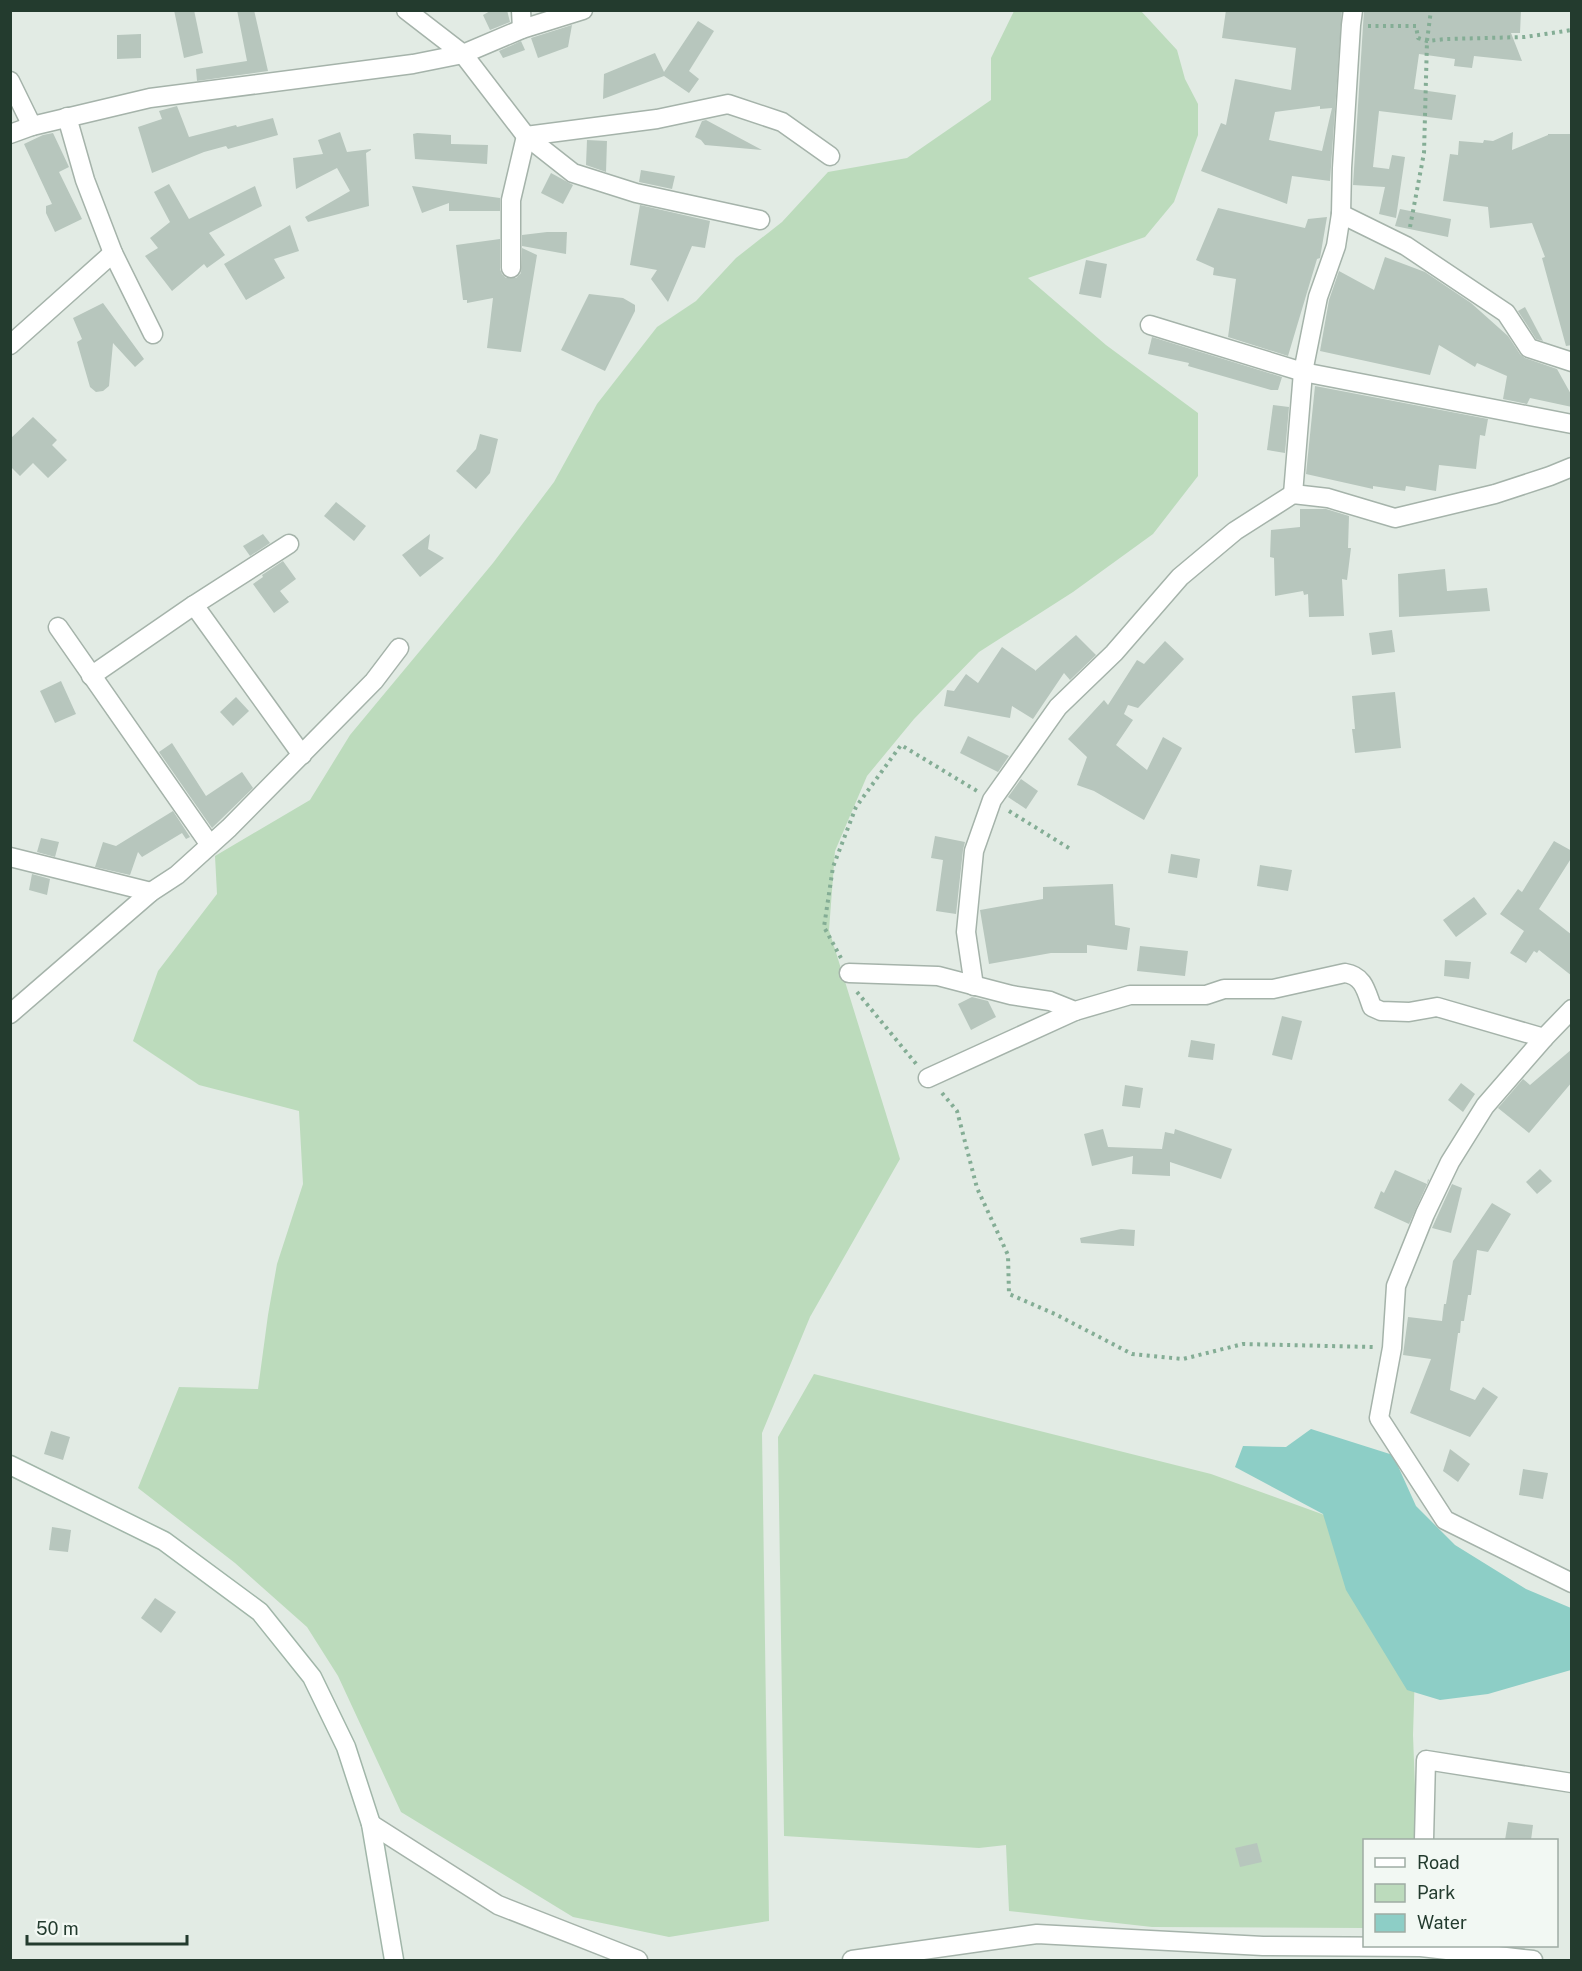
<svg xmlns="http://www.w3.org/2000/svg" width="1582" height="1971" viewBox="0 0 1582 1971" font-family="'Public Sans',sans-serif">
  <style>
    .green { fill: #bcdbbc }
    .water { fill: #8dcec6 }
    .building { fill: #b7c6bd; fill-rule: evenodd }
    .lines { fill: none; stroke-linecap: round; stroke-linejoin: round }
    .street-casing { stroke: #a5b3aa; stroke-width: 21 }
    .secondary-casing { stroke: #a1b6a9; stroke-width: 21 }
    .path { stroke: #84ad95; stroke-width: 4; stroke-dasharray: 3 4.5; stroke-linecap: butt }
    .street { stroke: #fff; stroke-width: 18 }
    .secondary { stroke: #fff; stroke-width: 18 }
  </style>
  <rect width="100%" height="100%" fill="#e2ebe4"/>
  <!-- green -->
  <g class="green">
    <polygon points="1014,11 1141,11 1177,50 1185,79 1198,104 1198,135 1174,202 1145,237 1028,278 1106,345 1198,413 1198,476 1153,534 1073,592 979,652 914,719 867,776 835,851 829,930 900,1159 810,1317 762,1433 769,1921 669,1937 573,1917 401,1812 338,1676 307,1627 235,1563 138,1488 179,1387 258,1389 268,1315 277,1264 303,1184 299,1111 199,1085 133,1041 158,971 217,894 215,856 310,800 350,735 493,563 554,482 597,404 657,327 696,301 736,258 782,222 828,172 907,158 991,100 991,58"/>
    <polygon points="814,1374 1211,1474 1330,1517 1415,1670 1413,1735 1417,1840 1364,1840 1364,1928 1152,1927 1009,1911 1006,1845 979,1848 784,1836 778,1437"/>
  </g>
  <!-- water -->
  <polygon class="water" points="1311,1429 1393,1455 1416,1506 1455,1545 1526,1589 1571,1608 1571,1670 1488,1694 1440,1700 1407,1690 1346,1590 1323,1514 1235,1467 1243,1446 1286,1447"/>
  <!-- building -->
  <g class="building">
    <polygon points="174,10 194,10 203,53 184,58"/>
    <polygon points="237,10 254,10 268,71 197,81 196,69 247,61"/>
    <polygon points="492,10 507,10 510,22 490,30 483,15"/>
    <path d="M1226,10H1342L1330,181L1292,176L1287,204L1201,171L1221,123L1226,125L1235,79L1291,90L1296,48L1222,38ZM1320,106V109L1332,108L1322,151L1269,140L1275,112Z"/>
    <polygon points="1364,10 1521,10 1520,33 1511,33 1522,61 1474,56 1472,68 1454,66 1455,59 1419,54 1414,89 1456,95 1452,120 1379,111 1373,167 1389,169 1392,155 1405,157 1396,218 1379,214 1385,187 1353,185"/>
    <polygon points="698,21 714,31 689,71 699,79 689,93 664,76 603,99 604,74 655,53 664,72"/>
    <polygon points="572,25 568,47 538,58 531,38"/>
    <polygon points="141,34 141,58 117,59 117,35"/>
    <polygon points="521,41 525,50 503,58 499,51"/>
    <polygon points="177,106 189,137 236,125 237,127 273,118 278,135 228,149 226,146 204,152 152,173 138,127 162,119 159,111"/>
    <polygon points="706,120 762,150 705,145 701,140 695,137 702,121"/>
    <polygon points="340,132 347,152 371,149 371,150 366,153 369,206 308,222 305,217 350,191 337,168 296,189 293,158 323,154 318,140"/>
    <polygon points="1513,132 1512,150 1548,135 1548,134 1572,134 1572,345 1566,346 1542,258 1545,257 1532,223 1490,228 1488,207 1443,201 1450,154 1458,155 1459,141 1483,143 1484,140 1493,141"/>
    <polygon points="53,133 69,167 59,172 82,219 55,232 46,213 46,206 52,204 24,144 43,135"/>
    <polygon points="417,133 451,135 451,144 488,145 487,164 415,159 413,134"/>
    <polygon points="587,140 607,141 606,172 586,165"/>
    <polygon points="641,170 675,176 672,189 639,182"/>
    <polygon points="551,173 573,185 563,204 541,193"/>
    <polygon points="169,184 189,219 255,186 262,206 209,233 225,255 207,268 204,264 172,291 145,256 158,248 150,238 170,222 154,192"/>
    <polygon points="412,186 500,198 500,211 449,211 449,203 422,213"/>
    <polygon points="640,205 710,221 705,248 692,246 668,302 651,279 657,270 630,265"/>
    <polygon points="1218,208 1305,228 1308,219 1327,217 1320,258 1317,259 1288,356 1228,337 1236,279 1213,275 1214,268 1196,260"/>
    <polygon points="1400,209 1451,219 1448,237 1395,226"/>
    <polygon points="290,225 299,251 274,259 285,278 246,300 224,264"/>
    <polygon points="547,232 567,232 566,254 522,246 522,235"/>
    <polygon points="500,239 500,269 502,274 506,278 516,278 521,273 522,248 537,255 521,352 487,348 493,298 467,303 467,300 463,300 456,245"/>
    <polygon points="1385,257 1425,272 1471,303 1508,336 1520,354 1525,358 1557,369 1572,396 1572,407 1530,398 1527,404 1503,399 1507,376 1477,363 1475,367 1439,345 1430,375 1320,351 1329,300 1339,271 1374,290"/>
    <polygon points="1086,260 1107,264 1101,298 1079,294"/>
    <polygon points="589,294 623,298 635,305 635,311 605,371 561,350"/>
    <polygon points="103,303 144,359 135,367 113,343 109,386 103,391 96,392 90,387 77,342 82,339 73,318"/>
    <polygon points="1525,307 1543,341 1536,339 1518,311"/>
    <polygon points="1152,337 1282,377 1278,390 1271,390 1188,366 1189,363 1148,354"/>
    <polygon points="1315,386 1488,419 1485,436 1480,435 1476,469 1439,465 1436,491 1406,486 1405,491 1373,486 1373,489 1306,474"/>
    <polygon points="1273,405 1289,407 1285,453 1267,450"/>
    <polygon points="33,417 57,440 52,445 67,460 48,478 33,463 20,476 10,466 10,439"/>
    <polygon points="480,434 498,439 490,473 476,489 456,471 476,449"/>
    <polygon points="336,502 366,526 354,541 324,516"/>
    <polygon points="1300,509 1326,509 1349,516 1348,548 1351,548 1347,580 1342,579 1344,616 1309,617 1308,594 1304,595 1303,591 1275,596 1274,558 1270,557 1271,530 1300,527"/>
    <polygon points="263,534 270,543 250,556 243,546"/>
    <polygon points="430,534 428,549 444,558 420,577 402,555"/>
    <polygon points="283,561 296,579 280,591 289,602 274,613 253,584 263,577 262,575"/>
    <polygon points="1445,569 1447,591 1487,588 1490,611 1399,617 1398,574"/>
    <polygon points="1392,630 1395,652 1372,655 1369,633"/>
    <polygon points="1076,635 1096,655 1070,680 1064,673 1033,719 1012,706 1010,718 944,706 947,690 954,691 966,674 978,683 1002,647 1035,670 1035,671"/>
    <polygon points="1165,641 1184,659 1138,708 1128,705 1124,714 1133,720 1116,745 1147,770 1163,737 1182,748 1144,820 1094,791 1077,785 1087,757 1068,739 1104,700 1108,705 1137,660 1144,664"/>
    <polygon points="61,681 76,714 55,723 40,691"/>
    <polygon points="1395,692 1401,748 1355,753 1352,729 1355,729 1352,696"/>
    <polygon points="236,697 249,711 233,726 220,712"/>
    <polygon points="968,736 1009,756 998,772 960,753"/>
    <polygon points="172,743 206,796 242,772 253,788 212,828 159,752"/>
    <polygon points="1021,779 1038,791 1026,809 1008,797"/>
    <polygon points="173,811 190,837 186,839 182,833 142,857 138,852 130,875 95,867 103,842 116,846"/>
    <polygon points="935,836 965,842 963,850 956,914 936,911 943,860 931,858"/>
    <polygon points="41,838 59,842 55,857 37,852"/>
    <polygon points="1554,841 1572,851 1572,857 1539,909 1572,935 1572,976 1539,950 1537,953 1534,951 1526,963 1510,953 1524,931 1500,914 1518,889 1522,892"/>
    <polygon points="1171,854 1200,859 1197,878 1168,873"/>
    <polygon points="1260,865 1292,870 1288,891 1257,886"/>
    <polygon points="32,874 50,879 47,895 29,890"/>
    <polygon points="1113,884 1115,925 1130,928 1127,950 1087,945 1087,953 1051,953 989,964 980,910 1043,899 1043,887"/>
    <polygon points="1474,897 1487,914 1456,937 1443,920"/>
    <polygon points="1140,946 1188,951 1185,976 1137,971"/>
    <polygon points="1445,960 1471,962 1469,979 1444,976"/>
    <polygon points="972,997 988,1001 996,1017 971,1030 958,1004"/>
    <polygon points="1282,1016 1302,1021 1292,1060 1272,1055"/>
    <polygon points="1191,1040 1215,1044 1213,1060 1188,1057"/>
    <polygon points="1572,1049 1572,1082 1529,1133 1498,1108 1523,1079 1530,1085"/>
    <polygon points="1461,1083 1475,1094 1463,1112 1448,1100"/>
    <polygon points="1125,1085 1143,1088 1140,1108 1122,1106"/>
    <polygon points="1103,1129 1108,1147 1162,1149 1165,1132 1174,1134 1175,1129 1232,1149 1221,1179 1170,1162 1170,1176 1132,1174 1133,1156 1092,1166 1084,1134"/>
    <polygon points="1540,1169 1552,1181 1537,1194 1526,1182"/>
    <polygon points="1395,1170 1427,1184 1428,1179 1429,1180 1409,1224 1374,1208 1381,1191 1384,1193"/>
    <polygon points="1452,1184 1462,1188 1451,1233 1432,1228"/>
    <polygon points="1492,1203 1511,1214 1488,1252 1477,1250 1471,1295 1468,1295 1464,1321 1461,1321 1460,1333 1458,1333 1450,1390 1475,1400 1483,1387 1498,1397 1470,1437 1410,1413 1431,1359 1403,1355 1408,1317 1442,1321 1444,1304 1446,1304 1453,1261"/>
    <polygon points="1121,1229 1135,1230 1134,1246 1081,1243 1080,1238"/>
    <polygon points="51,1431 70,1437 63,1460 44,1454"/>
    <polygon points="1450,1449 1470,1464 1458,1482 1443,1471"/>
    <polygon points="1523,1469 1548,1473 1543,1499 1519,1495"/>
    <polygon points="52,1527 71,1530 68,1552 49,1550"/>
    <polygon points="155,1598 176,1612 161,1633 141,1618"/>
    <polygon points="1508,1822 1533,1825 1531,1840 1505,1840"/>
    <polygon points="1257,1843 1262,1862 1240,1867 1235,1848"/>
  </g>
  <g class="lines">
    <!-- street casing -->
    <g class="street-casing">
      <g id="street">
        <polyline points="406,10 463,54 526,136 573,173 636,193 760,220"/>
        <polyline points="521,10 522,29"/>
        <polyline points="10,81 32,126"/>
        <polyline points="67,117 85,180 113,253 153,334"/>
        <polyline points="10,134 32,126 150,98 413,64 463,54 522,29 583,10"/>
        <polyline points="1341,214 1406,246 1506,313 1529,348 1572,362"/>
        <polyline points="511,268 511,200 526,136 657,119 728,104 782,122 830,156"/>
        <polyline points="1150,325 1303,372 1572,424"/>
        <polyline points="10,345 113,253"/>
        <polyline points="1293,494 1303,372 1318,297 1336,246 1341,214 1342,168 1351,25 1353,10"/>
        <polyline points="194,605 302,755"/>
        <polyline points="58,627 210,845"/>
        <polyline points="91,676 194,605 289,544"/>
        <polyline points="10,857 151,892"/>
        <path d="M849,973L938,976L1011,995L1050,1001L1075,1011L1130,995H1206L1224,989H1273L1345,973C1364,976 1366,991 1372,1007L1381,1011L1409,1012L1437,1007L1544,1038"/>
        <polyline points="974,986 966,932 974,851 992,800 1058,707 1114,653 1180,577 1235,531 1293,494 1328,498 1395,518 1495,494 1550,476 1572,467"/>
        <polyline points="1572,1009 1544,1038 1485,1106 1450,1162 1425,1214 1396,1286 1392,1348 1379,1418 1445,1520 1572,1583"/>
        <polyline points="10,1014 151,892 177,875 229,828 374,681 399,648"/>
        <polyline points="928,1078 1075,1011"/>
        <polyline points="371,1824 498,1905 638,1960"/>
        <polyline points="1424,1840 1426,1760 1572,1783"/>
        <polyline points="852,1960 1037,1934 1263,1946 1421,1947 1533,1960"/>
      </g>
    </g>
    <!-- secondary casing -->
    <g class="secondary-casing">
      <polyline id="secondary" points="10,1465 164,1541 260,1612 312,1677 346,1747 371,1824 394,1960"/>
    </g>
    <!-- path -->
    <g class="path">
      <polyline points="1368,26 1416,26 1418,38 1427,41 1446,39 1525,37 1572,30"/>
      <polyline points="1410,227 1424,153 1427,41 1431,10"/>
      <polyline points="1009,811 1072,850"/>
      <polyline points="841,958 824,927 833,867 856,807 901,745 977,791"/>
      <polyline points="857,992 917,1065"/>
      <polyline points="942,1093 957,1111 977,1188 1008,1255 1009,1294 1055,1314 1132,1354 1183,1359 1243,1344 1373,1347"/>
    </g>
    <!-- street -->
    <use href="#street" class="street"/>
    <!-- secondary -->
    <use href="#secondary" class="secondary"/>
  </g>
  <!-- border -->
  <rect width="1582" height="1971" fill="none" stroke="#233b2e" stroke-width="24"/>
  <!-- legend -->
  <rect x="1363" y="1839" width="195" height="108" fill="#f2f8f3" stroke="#9faca4" stroke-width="1.5"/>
  <rect x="1375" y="1858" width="30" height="9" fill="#ffffff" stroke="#9faca4" stroke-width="1.5"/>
  <text x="1417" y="1869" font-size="18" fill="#233b2e">Road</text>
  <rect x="1375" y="1884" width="30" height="18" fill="#bcdbbc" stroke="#9faca4" stroke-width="1.5"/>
  <text x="1417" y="1899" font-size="18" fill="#233b2e">Park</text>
  <rect x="1375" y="1914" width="30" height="18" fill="#8dcec6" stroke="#9faca4" stroke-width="1.5"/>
  <text x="1417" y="1929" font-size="18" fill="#233b2e">Water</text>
  <!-- scale -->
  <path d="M27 1935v9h160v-9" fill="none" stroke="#233b2e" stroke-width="3"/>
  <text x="36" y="1935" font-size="18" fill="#233b2e" stroke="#f2f8f3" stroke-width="4.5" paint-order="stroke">50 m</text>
</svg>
